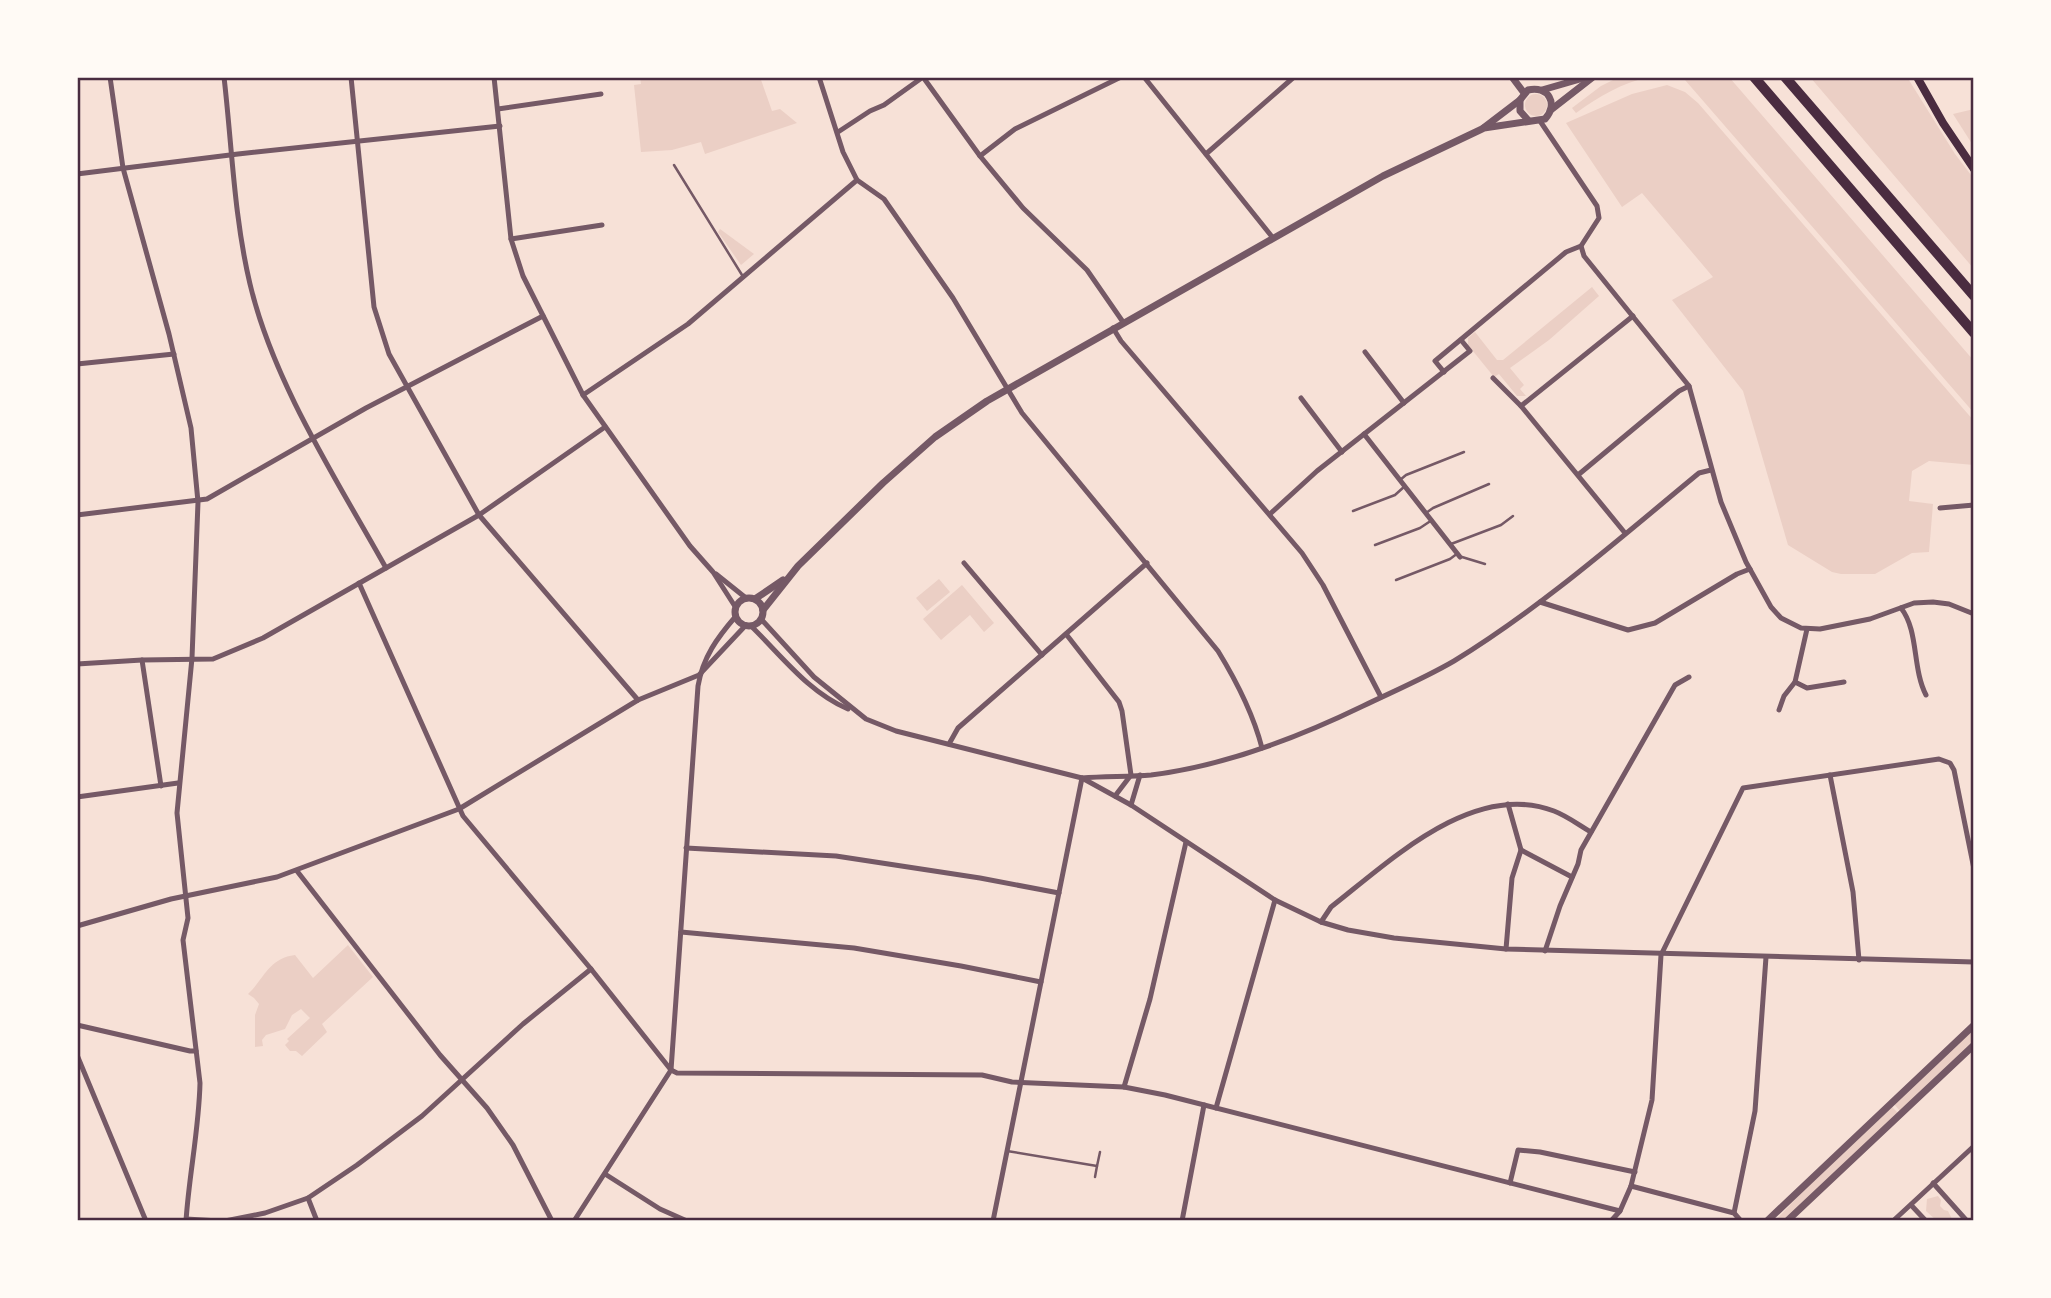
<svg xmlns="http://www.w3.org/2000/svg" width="2051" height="1298" viewBox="0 0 2051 1298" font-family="'Alegreya Sans',sans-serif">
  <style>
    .green { fill: #ebcfc5 }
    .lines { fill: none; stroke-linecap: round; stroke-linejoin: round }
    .service { stroke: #755966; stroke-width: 2.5 }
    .minor { stroke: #755966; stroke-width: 5 }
    .tertiary { stroke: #755966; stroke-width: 7 }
    .secondary { stroke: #4a2c40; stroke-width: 8 }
    .motorway { stroke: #4a2c40; stroke-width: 10 }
    .neatline { fill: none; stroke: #4a2c40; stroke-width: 2.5 }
  </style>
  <rect width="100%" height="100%" fill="#f7e1d7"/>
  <!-- green -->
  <g class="green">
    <polygon points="640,77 760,77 772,111 780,109 797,123 705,154 701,142 672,150 641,152 634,85 641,84"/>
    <path d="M1619,77H1650C1621,83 1600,96 1576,113L1572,108L1601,86Z"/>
    <polygon points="1672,77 1729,77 1974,361 1974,413 1685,80"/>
    <polygon points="1810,77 1907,77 1955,154 1974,179 1974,269"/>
    <polygon points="1667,85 1685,92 1698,103 1974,421 1974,465 1929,461 1912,471 1909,501 1933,504 1929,552 1912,553 1875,574 1841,574 1832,572 1788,545 1743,391 1672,300 1713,277 1642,193 1622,207 1566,123 1632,94"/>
    <circle cx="1536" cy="105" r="11"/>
    <polygon points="1974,109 1974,147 1953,114"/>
    <polygon points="720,229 754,254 741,265 718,232"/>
    <polygon points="1592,287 1599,296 1549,340 1510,368 1524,385 1520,389 1526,396 1517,396 1499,374 1494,377 1468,345 1468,338 1475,332 1497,360 1503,360"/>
    <polygon points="939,579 950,592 927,611 916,598"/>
    <polygon points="962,585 994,623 984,632 970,615 941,640 923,619"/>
    <path d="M348,945L373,977L322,1024L327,1032L302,1056L296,1051H290L285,1045L289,1041L287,1039L310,1018L301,1009L292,1015L285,1029L266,1035L262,1040L263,1046L255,1047V1015L259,1004L254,998L248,994C264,979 269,958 295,955L313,978Z"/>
    <polygon points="1974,1029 1974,1041 1900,1111 1894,1104"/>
    <polygon points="1892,1107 1898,1113 1783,1221 1775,1221 1806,1188"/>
    <polygon points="1938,1196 1941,1200 1940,1206 1944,1210 1948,1211 1953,1221 1937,1221 1926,1211 1927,1199"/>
  </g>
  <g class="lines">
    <!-- service -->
    <g class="service">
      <polyline points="674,165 742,275"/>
      <polyline points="1400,480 1406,475 1464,452"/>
      <polyline points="1353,511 1395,495 1405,486"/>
      <polyline points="1426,513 1433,508 1489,484"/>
      <polyline points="1451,544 1501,525 1513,516"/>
      <polyline points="1375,545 1420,528 1432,520"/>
      <polyline points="1462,557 1485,564"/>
      <polyline points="1396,580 1450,559 1458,553"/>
      <polyline points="1007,1151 1097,1166 1100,1152"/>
      <polyline points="1095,1177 1097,1166"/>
    </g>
    <!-- minor -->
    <g class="minor">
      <path d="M110,77L123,168L169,334L191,428L198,502L192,658L177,813L188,918L183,940L200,1083C199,1129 189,1175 186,1221"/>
      <path d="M224,77C232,146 234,217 250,284C273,382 337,480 386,568"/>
      <polyline points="351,77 374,307 389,354 479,515 638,700"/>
      <polyline points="494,77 511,239 523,276 583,395 690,546 713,572 736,608"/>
      <path d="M819,77L843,152L857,180L884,199L953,298L1022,413L1218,651C1237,682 1253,713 1262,748"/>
      <polyline points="923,77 980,156 1023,208 1087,270 1123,322"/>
      <polyline points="1144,77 1273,238"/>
      <polyline points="498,109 601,94"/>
      <polyline points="1540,121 1597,206 1599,218 1581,246 1584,256 1689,386 1721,502 1746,562 1771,607 1781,618 1801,628 1820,629 1870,619 1914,603 1933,602 1949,604 1974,614"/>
      <polyline points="838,132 870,111 884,105 923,77"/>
      <polyline points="1206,154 1294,77"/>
      <polyline points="980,156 1015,129 1121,77"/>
      <polyline points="77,174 238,154 500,126"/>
      <polyline points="511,239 602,225"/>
      <polyline points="1113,328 1121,341 1302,553 1323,585 1381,697"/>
      <polyline points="1365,352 1404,403"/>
      <polyline points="77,364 174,354"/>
      <polyline points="1444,372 1435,361 1566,252 1581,246"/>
      <polyline points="1493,378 1521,406 1625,533"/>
      <polyline points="583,395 688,324 857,180"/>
      <polyline points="1301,398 1342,452"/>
      <polyline points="1521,406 1633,316"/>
      <polyline points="1364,434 1460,557"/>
      <polyline points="1578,475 1679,391 1689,386"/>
      <polyline points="1940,508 1974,505"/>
      <polyline points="1270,514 1317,471 1470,351 1461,340"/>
      <polyline points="77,515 207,499 366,408 543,316"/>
      <polyline points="964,563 1042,655"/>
      <polyline points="716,574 746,598"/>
      <polyline points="359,583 463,816 591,969 671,1070"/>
      <polyline points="1540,602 1628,630 1655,623 1737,574 1750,569"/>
      <path d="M1901,608C1919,631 1912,668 1926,695"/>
      <polyline points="761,619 814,677 866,719 896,731 1082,778 1131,805 1275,900 1321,922 1348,930 1394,938 1506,949 1974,962"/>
      <path d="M751,626C781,655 808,692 848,709"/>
      <polyline points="1066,634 1119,702 1122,711 1131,775"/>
      <polyline points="142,660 161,786"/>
      <polyline points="77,664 142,660 213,659 263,638 479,515 605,427"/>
      <polyline points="1795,682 1807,688 1844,682"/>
      <polyline points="1779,710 1784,696 1795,682 1807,629"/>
      <polyline points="949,744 958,728 1147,563"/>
      <polyline points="1830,775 1853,892 1859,960"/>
      <path d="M1082,778C1105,776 1129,777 1151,775C1225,766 1297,738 1363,706C1394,691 1425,678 1454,661C1542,607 1620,538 1699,473L1711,470"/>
      <polyline points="1115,796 1131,775"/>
      <polyline points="77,797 178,783"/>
      <polyline points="1131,805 1140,775"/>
      <polyline points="686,848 836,856 980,878 1059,893"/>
      <polyline points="1521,850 1572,877"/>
      <polyline points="297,871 440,1055 487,1108 513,1145 552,1221"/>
      <path d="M1321,922L1331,907C1389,862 1473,780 1554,811C1567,816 1579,825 1591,832"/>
      <polyline points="77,926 171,899 277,877 459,809 638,700 699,675 746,625"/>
      <polyline points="681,932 854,948 961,966 1041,982"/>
      <polyline points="1506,949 1512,878 1521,850 1508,804"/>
      <polyline points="1545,951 1560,906 1578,864 1581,850 1675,685 1689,677"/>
      <polyline points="77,1025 190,1051 196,1051"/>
      <polyline points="77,1055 146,1221"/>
      <polyline points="671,1070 677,1073 982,1075 1012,1082 1124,1087 1165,1095 1620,1211"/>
      <polyline points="1124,1087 1150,999 1186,842"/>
      <polyline points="1216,1108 1275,900"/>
      <polyline points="605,1174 660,1209 687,1221"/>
      <polyline points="1510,1183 1518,1150 1540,1152 1635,1172"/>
      <polyline points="1933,1183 1967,1221"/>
      <polyline points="1631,1186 1734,1213 1741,1221"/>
      <polyline points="308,1198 317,1221"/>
      <polyline points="1911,1205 1926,1221"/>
      <polyline points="1734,1213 1755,1111 1766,957"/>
      <polyline points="186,1219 219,1221"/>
      <polyline points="225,1221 265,1213 308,1198 357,1165 422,1116 523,1024 591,969"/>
      <path d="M574,1221L671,1070L698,686C703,657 717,638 736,616"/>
      <polyline points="993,1221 1082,778"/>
      <polyline points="1182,1221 1204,1105"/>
      <polyline points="1611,1221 1620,1211 1631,1186 1652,1100 1661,955 1743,788 1939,759 1950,763 1954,770 1974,869"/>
      <polyline points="1893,1221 1974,1146"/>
    </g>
    <!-- tertiary -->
    <g class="tertiary">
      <polyline points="1512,77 1524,93"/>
      <polyline points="1542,90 1587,77"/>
      <polyline points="1552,109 1593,77"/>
      <path d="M1484,128L1545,119C1559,104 1548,85 1528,90L1520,100V111L1528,120"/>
      <circle cx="749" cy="612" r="14"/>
      <polyline points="755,599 783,580"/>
      <polyline points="763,610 798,566 883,483 935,437 987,401 1383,176 1482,129 1520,100"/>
      <polyline points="1767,1221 1974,1025"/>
      <polyline points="1787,1221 1974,1045"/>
    </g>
    <!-- secondary -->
    <polyline class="secondary" points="1917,77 1943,123 1974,169"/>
    <!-- motorway -->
    <g class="motorway">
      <polyline points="1754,77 1974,333"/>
      <polyline points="1785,77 1974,296"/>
    </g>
  </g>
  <!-- border -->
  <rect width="2051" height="1298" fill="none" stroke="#fffaf5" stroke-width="158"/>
  <rect x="79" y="79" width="1893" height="1140" class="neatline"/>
</svg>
